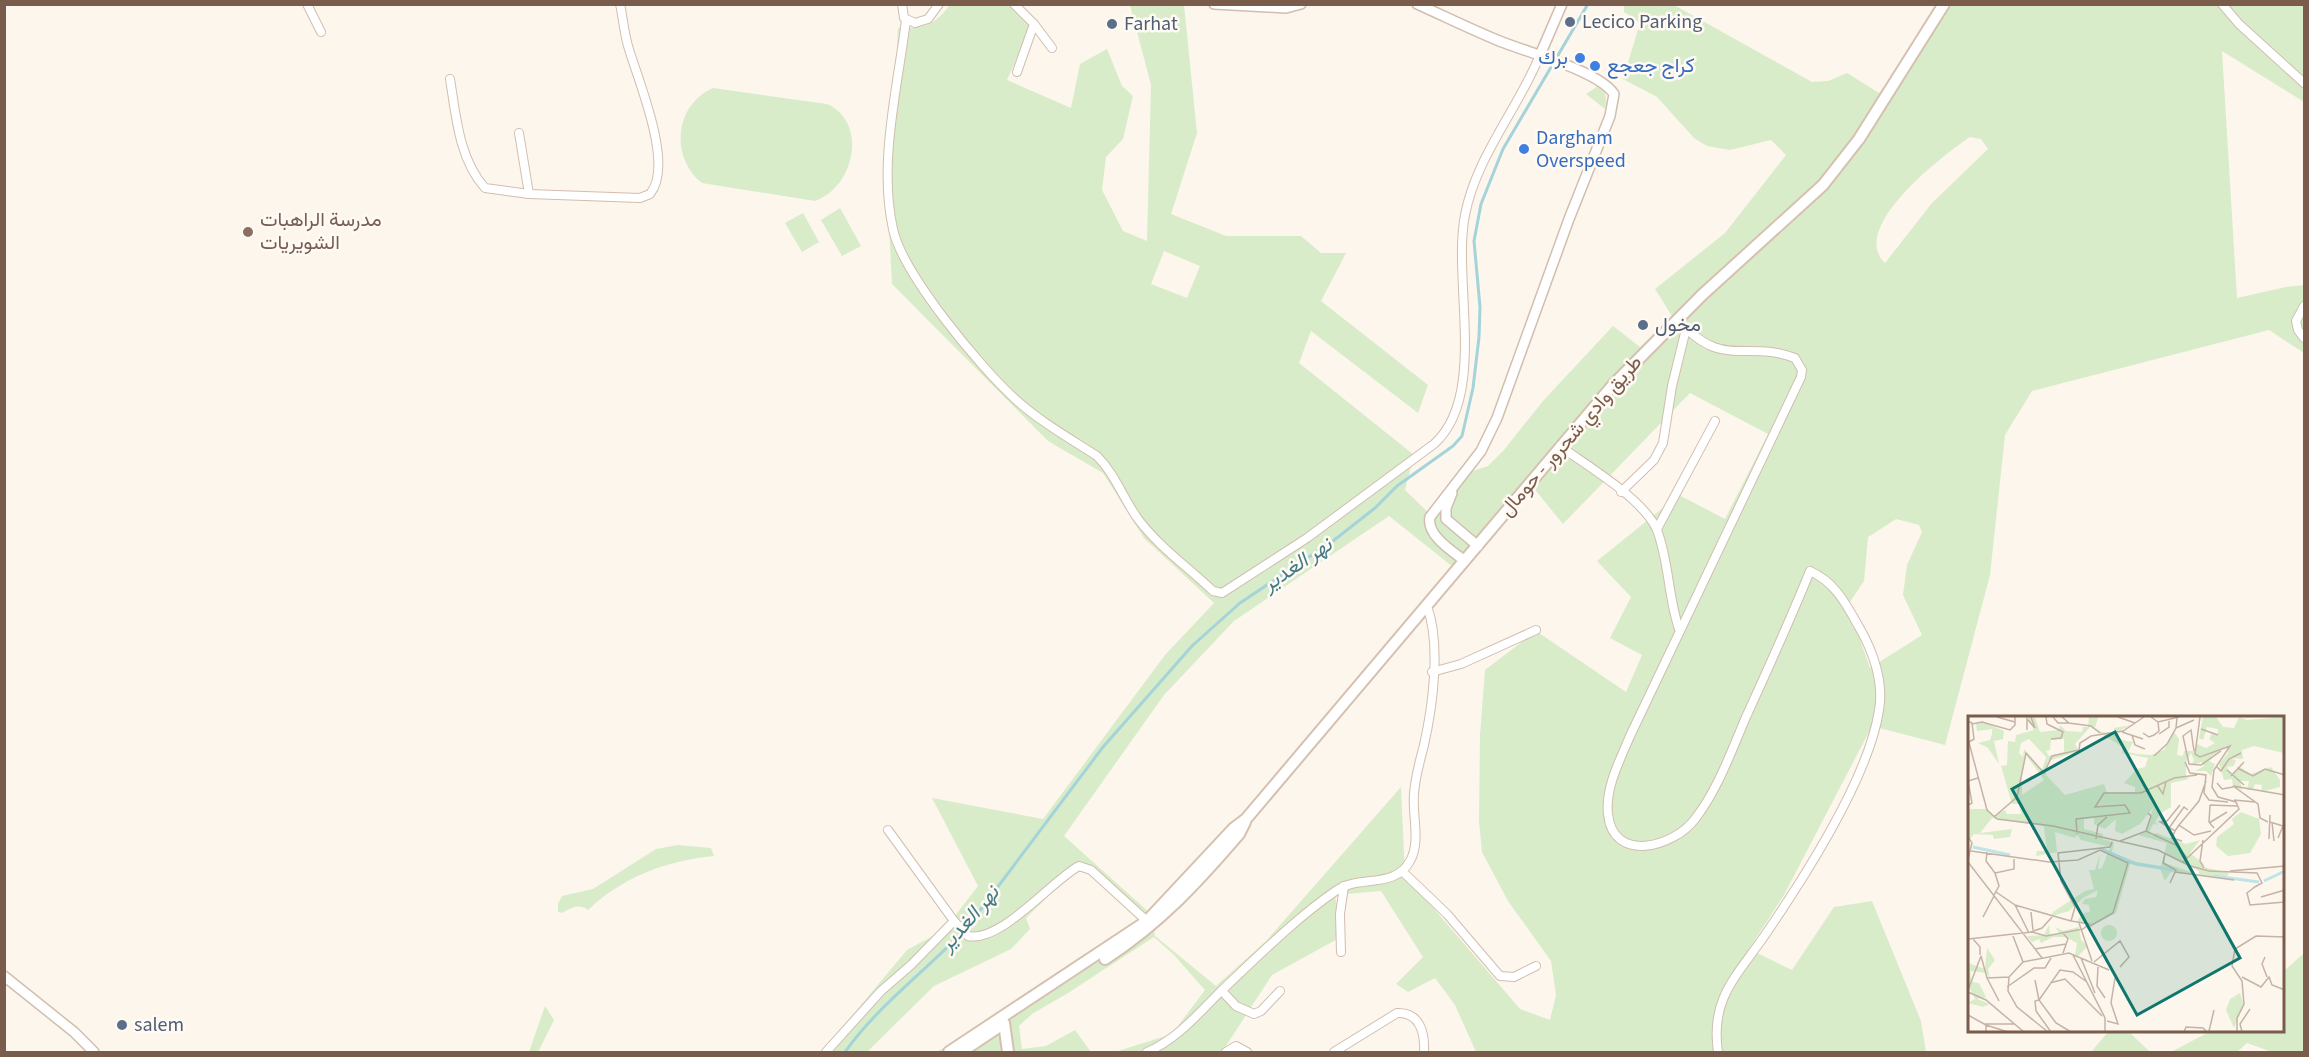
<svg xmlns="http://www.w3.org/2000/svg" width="2309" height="1057" viewBox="0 0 2309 1057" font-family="'Source Sans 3',Vazirmatn,sans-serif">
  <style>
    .green { fill: #d8ecc9; fill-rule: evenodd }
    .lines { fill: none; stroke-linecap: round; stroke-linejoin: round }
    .stream { stroke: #a5d3da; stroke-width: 3 }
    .minor-casing { stroke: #d1beb0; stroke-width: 10 }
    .tertiary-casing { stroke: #d1beb0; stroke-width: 12 }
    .secondary-casing { stroke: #d6c0b0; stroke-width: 14 }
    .minor { stroke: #fff; stroke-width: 8 }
    .tertiary { stroke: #fff; stroke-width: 9 }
    .secondary { stroke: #fff; stroke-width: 10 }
    .service-dot { fill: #5c6f8a; stroke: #fffaf3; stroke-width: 2 }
    .shop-dot { fill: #3f7fe0; stroke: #fffaf3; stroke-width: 2 }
    .education-dot { fill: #8d6e63; stroke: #fffaf3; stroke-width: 2 }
    .labels { text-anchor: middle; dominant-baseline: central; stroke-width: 5; stroke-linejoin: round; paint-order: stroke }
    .service-label { font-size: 20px; fill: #4e5e75; stroke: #fffaf3; text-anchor: start }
    .shop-label { font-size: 20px; fill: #366cbe; stroke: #fffaf3; text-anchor: start }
    .education-label { font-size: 20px; fill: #785e54; stroke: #fffaf3; text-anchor: start }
    .street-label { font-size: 20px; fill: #7a5c4d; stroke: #fffaf3 }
    .water-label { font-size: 21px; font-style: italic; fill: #437c86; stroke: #fffaf3 }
    .inset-river { fill: none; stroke: #bfe3e8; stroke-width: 3 }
    .inset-road { fill: none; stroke: #c5b3a7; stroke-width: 1.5 }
    .view { fill: #0f766e; fill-opacity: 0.15; stroke: #0f766e; stroke-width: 3 }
    .inset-edge { fill: none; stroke: #7a5c4d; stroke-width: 3 }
  </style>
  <rect width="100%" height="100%" fill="#fdf6ec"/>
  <!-- green -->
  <g class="green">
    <path d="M950,5H1012L1032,24L1007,80L1071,108L1080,64L1107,49L1122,86L1133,96L1123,139L1106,157L1102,190L1123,231L1147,241L1151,85L1130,5H1184L1197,133L1171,214L1226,236H1301L1321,253H1346L1321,301L1428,385L1418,413L1311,331L1299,363L1414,455L1405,490L1434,518L1473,471L1488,466L1503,451L1543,401L1613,326L1640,347L1672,316L1655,289L1725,233L1786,155L1771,140L1730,150L1707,146L1694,138L1657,97L1623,79L1640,23L1624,12V5H1674L1812,82L1828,81L1847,73L1879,93L1902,65L1940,5H2304V102L2222,51L2237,298L2286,287L2304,285V353L2269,330L2032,391L2005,435L1990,575L1945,745L1872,726L1784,895L1749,949L1792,970L1834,907L1872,901L1921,1021L1926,1052H1476L1455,1005L1435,978L1408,992L1396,984L1423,957L1381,891L1335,895L1341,937L1272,975L1222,1052H1115L1172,1034L1205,990L1174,955L1154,937L1068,993L1032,1014L1019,1026L1022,1049L1046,1046L1075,1030L1091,1052H937L1141,921L1086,868L1070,875L1026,918L1030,929L1011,949L934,986L867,1052H824L835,1036L907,950L944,930L978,886L932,798L1043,819L1165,655L1214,603L1144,538L1103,473L1048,441L892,284L885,148L893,121L898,28C925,28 933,26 950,5ZM1970,137L1981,139L1988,149L1932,203L1885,263C1848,228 1943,155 1970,137ZM1164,251L1200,266L1187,298L1151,284ZM1690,393L1768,434L1725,519L1679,495L1597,561L1631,597L1610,638L1642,655L1626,692L1536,631L1485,670L1480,735L1479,821L1482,852L1508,901L1551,961L1556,995L1550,1020L1520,1009L1405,875L1401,787L1267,940L1216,986L1155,936L1151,914L1064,836L1164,695L1234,621L1389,516L1453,567L1532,486L1563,524ZM1896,519L1919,525L1922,532L1907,565L1903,595L1922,635L1870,668L1848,605L1864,581L1868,537Z"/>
    <path d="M1598,86C1608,92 1606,99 1605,109L1586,94Z"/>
    <path d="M713,88L827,104C868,122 855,187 815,201L702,183C670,158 674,105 713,88Z"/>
    <polygon points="840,208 861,246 842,256 821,220"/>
    <polygon points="803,213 819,242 802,252 785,223"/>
    <path d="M678,845L711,848L714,856C666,861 624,876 588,910C578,903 572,908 562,913L558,912V904L562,896L593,889L656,849Z"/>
    <polygon points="2304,953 2304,1052 2272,1052 2247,1043 2237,1052 2171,1052 2209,1032 2284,1032 2284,971"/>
    <polygon points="545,1006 554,1020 538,1052 529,1052"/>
    <polygon points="2108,1032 2129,1032 2150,1052 2091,1052"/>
  </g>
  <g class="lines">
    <!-- stream -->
    <path class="stream" d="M845,1052C879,1004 929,969 969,925L1103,747L1192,646L1240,603L1333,541L1375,508L1397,486L1453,446L1462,436L1473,388L1479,337L1480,307L1474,241L1481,204L1503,149L1588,4"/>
    <!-- minor casing -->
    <g class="minor-casing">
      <g id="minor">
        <polyline points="307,4 321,32"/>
        <polyline points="902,4 904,18 915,23 928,19 939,4"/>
        <polyline points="1014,4 1034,24 1017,72"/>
        <polyline points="2222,4 2239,24 2304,83"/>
        <path d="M906,20C898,86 878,163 893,229C902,273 980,367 1014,398C1039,421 1069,438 1097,456C1115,474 1123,498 1138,519C1158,546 1189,568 1213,591L1222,593L1307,538L1434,444C1488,396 1452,280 1465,215C1476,157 1518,109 1540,55"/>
        <polyline points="1034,24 1052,48"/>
        <path d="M450,79C456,116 459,159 485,188L529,194L640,198L650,194C675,165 637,78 628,46C624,32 623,18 620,4"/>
        <polyline points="519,133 529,194"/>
        <polyline points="2304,306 2296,321 2298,330 2304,338"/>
        <path d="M1677,319C1723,371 1744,339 1795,358L1802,370L1801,377L1630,736C1620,760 1605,788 1608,814C1613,864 1674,847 1695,819C1718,789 1731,752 1746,717C1768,669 1790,620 1810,571C1835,582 1846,604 1859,627C1873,651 1884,682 1879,710C1869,777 1804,878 1765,935C1737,976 1710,998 1718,1052"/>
        <path d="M1560,446C1587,466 1644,499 1657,530C1669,561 1668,597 1679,629"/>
        <polyline points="1621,492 1654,460 1663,443 1672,386 1686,329"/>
        <polyline points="1657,529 1715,421"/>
        <polyline points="1432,672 1461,664 1536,630"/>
        <path d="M888,830L954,921L968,936C1001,943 1051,881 1079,866L1091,870L1149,923"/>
        <polyline points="1402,871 1447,914 1500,976 1514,977 1536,966"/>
        <polyline points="1341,952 1340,914 1344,886"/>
        <polyline points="1222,991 1236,1006 1254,1014 1261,1011 1280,991"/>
        <polyline points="826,1052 881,991 911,965 954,921"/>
        <path d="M1147,1052C1176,1040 1198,1014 1220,992C1255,959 1297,917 1337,890C1359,875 1395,889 1410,861C1421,842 1412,815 1414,794C1415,777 1420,761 1424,745C1433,705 1441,644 1427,606"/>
        <polyline points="1226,1052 1236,1046 1247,1052"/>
        <path d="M1334,1052L1397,1013C1420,1012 1425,1033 1424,1052"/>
      </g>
    </g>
    <!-- tertiary casing -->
    <g class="tertiary-casing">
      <g id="tertiary">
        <polyline points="1214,4 1286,8 1301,4"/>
        <path d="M1417,4C1444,16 1470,29 1497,40C1525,52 1598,70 1614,94L1610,116L1569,219L1497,418L1481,451L1430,517C1426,535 1452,551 1465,561"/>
        <polyline points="1540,55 1562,4"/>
        <polyline points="1452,493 1446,508 1446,519 1478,546"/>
        <polyline points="4,976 74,1032 94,1052"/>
      </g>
    </g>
    <!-- secondary casing -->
    <g class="secondary-casing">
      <g id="secondary">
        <path d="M1105,959C1160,923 1197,883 1239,834L1245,822"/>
        <polyline points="1004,1023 1008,1052"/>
        <polyline points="949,1052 1147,921 1234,828 1246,819 1613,385 1702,295 1823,185 1859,139 1944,4"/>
        <polyline points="961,1052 1003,1024"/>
      </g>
    </g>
    <!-- minor -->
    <use href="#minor" class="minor"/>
    <!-- tertiary -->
    <use href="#tertiary" class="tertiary"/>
    <!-- secondary -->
    <use href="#secondary" class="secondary"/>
  </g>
  <!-- markers -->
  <g class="service-dot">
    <circle cx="1570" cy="22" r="6"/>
    <circle cx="1112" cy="24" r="6"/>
    <circle cx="1643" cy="325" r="6"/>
    <circle cx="122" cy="1025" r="6"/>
  </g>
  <g class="shop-dot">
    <circle cx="1580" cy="58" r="6"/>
    <circle cx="1595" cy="66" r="6"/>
    <circle cx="1524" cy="149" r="6"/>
  </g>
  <circle class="education-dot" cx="248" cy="232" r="6"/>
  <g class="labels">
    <!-- service labels -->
    <g class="service-label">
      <text x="1582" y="22">Lecico Parking</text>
      <text x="1124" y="24">Farhat</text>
      <text x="1655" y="325">مخول</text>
      <text x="134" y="1025">salem</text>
    </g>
    <!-- shop labels -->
    <g class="shop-label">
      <text x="1568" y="58" text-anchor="end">برك</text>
      <text x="1607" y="66">كراج جعجع</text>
      <text x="1536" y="138">Dargham<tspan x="1536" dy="23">Overspeed</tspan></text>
    </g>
    <!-- education labels -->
    <g class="education-label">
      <text x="260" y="220">مدرسة الراهبات<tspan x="260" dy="23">الشويريات</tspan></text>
    </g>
    <!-- street labels -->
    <g class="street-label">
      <text transform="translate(1571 436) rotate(-49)">طريق وادي شحرور - حومال</text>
    </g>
    <!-- water labels -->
    <g class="water-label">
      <text transform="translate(1297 564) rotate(-34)">نهر الغدير</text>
      <text transform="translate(969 918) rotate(-49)">نهر الغدير</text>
    </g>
  </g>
  <!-- overview -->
  <g transform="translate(1968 716)">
    <rect width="316" height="316" fill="#fdf6ec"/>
    <path d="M59,1H67L72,16L91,14L92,9L98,15L114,16L115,11H120L121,1H130L127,12L134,16L146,17V12L163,9L148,16L149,23L165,26L160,36L169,38L183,39L196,34L206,16L211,23L209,39L215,40L216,35H227L229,28L238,32L247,27L241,23L244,17L250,18V13L239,11L235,24L231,22L235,1H248L255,11L266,12L271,1L279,4L316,1V37L286,30L274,34L275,43L261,42L268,44L266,50L259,51L263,59L272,51L283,58L303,51L312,64V71L293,76L294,69L287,68L285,74H279L281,65H272L274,74L265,71L264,63L256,64L251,48L260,37L258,30L241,45L247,48L243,60L238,55H227L236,50L233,46L223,50L226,44L223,37L218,46V60L221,63L203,67V91L193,97L187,106L190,109L185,108L181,116L184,120L188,117L218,128L232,124L222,137L236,148L235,151L261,157L257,163L203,156L197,165L192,153L162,148L148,197L123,210L109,205L115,197L122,196L121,189L114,188L117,183L128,181L130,174L115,182L101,195L84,200L85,196L117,175L126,173L121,154H127L132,138L130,153L134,152L142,131L113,124L109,119L107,122L87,116L89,136L68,140L69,135H79L76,110L24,102L12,117L44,113L42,121L26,123L25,119L6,118L3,122L0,119V93H20L25,100L37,94L39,98H53L51,88H44L33,50L39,49L40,25L47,26L48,19L66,14ZM122,11L155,31L154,37L180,42L177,51L169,53L156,67L167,71V76L139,77L136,68L97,79L78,59L80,45L111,35L107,28ZM61,23L78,41L74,54L56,33L55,41L51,37L53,27ZM96,23V36L81,40L78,35L82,34L83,24ZM58,39L76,64L54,79V60ZM185,92L178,114L170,119L199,127L193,150L163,145L144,136L146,126L134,123L135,118L116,113V103L126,102V108L137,113L148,103L147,115L154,118L172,108ZM197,138L231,155V159L197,147ZM14,5L36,15L35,23L26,25L31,48L20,32L10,27L22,24L24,18V13L9,15L8,8ZM273,96L291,103L293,118L282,137L260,140L248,130L249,121L266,108L264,103ZM81,209L82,219L92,218L87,211L95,215L111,211L113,224L120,230L110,240L107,239L109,227L98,221H85L73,227L71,223L64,226L59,220L76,219ZM133 217a8 8 0 1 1 16 0a8 8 0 1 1-16 0ZM19,232L27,244L20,253L22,262L18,257L2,255L4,266L11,267L18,281L9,283L22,288L15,291L0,287L7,283L0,268V247L17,253ZM272,277L276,289L266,312L258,294L262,283Z" fill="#d8ecc9" fill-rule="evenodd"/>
    <path class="inset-river" d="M5,131L42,139M133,133L168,148L206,154M246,160L291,166M296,165L317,155"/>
    <path class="inset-road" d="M29,1L47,6M78,1L79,8L95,16L93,22L83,23M85,1L90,7H101M94,1L101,7L123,10L132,17M150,1L167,7M183,1L190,6L211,1M0,5L4,7L6,23L1,26M4,8L14,6L42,14L47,9V1M208,12L226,4M233,13L250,19M59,14V3L67,12L63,1M154,16L175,23M175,17L181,21L186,19L191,15L190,6M191,18L201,11V5M164,19L167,29L177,33M0,23L19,94L29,103L85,110L190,134L222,150M226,35L223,14L215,20L221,48L233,49L253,35M186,40L199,28L208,12L209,2M217,46L222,57L238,59L236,77L241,84L260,86M249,51L253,55L261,43L273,37M269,52L285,60L297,53L317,59M259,54L276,69M263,60L276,46M238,65L231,85L211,109L226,119L243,115M249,67L254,73L265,71M189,69L195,78L198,66M266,84L287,86M0,89L4,87L0,65L10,62M242,89L269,90M242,89L241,106L246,112M26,101L49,81L58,37L76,57L84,40L111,34L112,27L123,20L155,15L176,1M300,106L292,102L290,88L265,70L317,79M302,106L315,110L310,122M304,106L306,125M241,107L259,96M211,109L207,115L192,106L199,105L212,89M201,112L216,91L220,94M178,115L183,100L180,97M207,115L204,122L214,125M109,118L108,103L162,97L157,89L127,91L136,77H173L206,62L229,59M0,120L4,127L0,143M128,123L130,109L139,101M301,123L302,99M235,124L232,145L236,152M152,125L178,115L210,130L219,142M3,135L81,146L110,144L132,134L160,147L145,197L122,210M19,136L18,145L27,157M197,138L195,147L208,154L202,167M0,146L74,242M215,146L271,93L268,86L250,81L244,71L246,54L262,30L232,41L227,38L232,1M219,149L241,155L289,157L294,167L285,172M262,155L317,150M207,156L266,164M288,170L279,177L282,189L317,186M28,176L47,189L61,217M26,179L31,170L27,157L46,153V143M293,181L317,174M47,189L103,205M63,196L65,214M15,201L26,180M111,207L124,245M115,213L121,208L103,205L107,191L93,165L90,137L142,131L144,126M63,216L74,212L84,201M94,216L100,223L95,237M45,220L55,246M0,223L64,216L78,220L115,213M5,223L12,231V239M67,233L98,228M105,239L137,302V316M13,240L19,262L41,261M297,241L294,248L299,261M113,242L127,277M126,246L152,225L161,241L152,251M130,251L129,270L137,282M274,261L293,271L301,261L304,269L317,274M19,262L31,285M67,264L71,284L67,285L68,295L83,316M82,267L97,263L134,300M39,271L66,252H77L83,242M0,274L13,240M0,276L18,284L56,316M0,299L18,309V316M139,305L150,308L143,287L147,262M16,308H46M18,309L40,316M241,315L246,294M80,316L49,291L40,275L41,261L55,246L101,237L141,254M103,316L88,307L71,284L92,254L105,256L119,266M216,316L218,311L235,312L239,316M269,316V302L276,288L274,265L264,250L267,233L288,220L317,221M274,316L272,308L282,293"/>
    <path class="view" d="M147,16L272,242L169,299L44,73Z"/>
    <rect width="316" height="316" class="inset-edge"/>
  </g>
  <!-- border -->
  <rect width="2309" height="1057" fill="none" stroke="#7a5c4d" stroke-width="12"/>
</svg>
